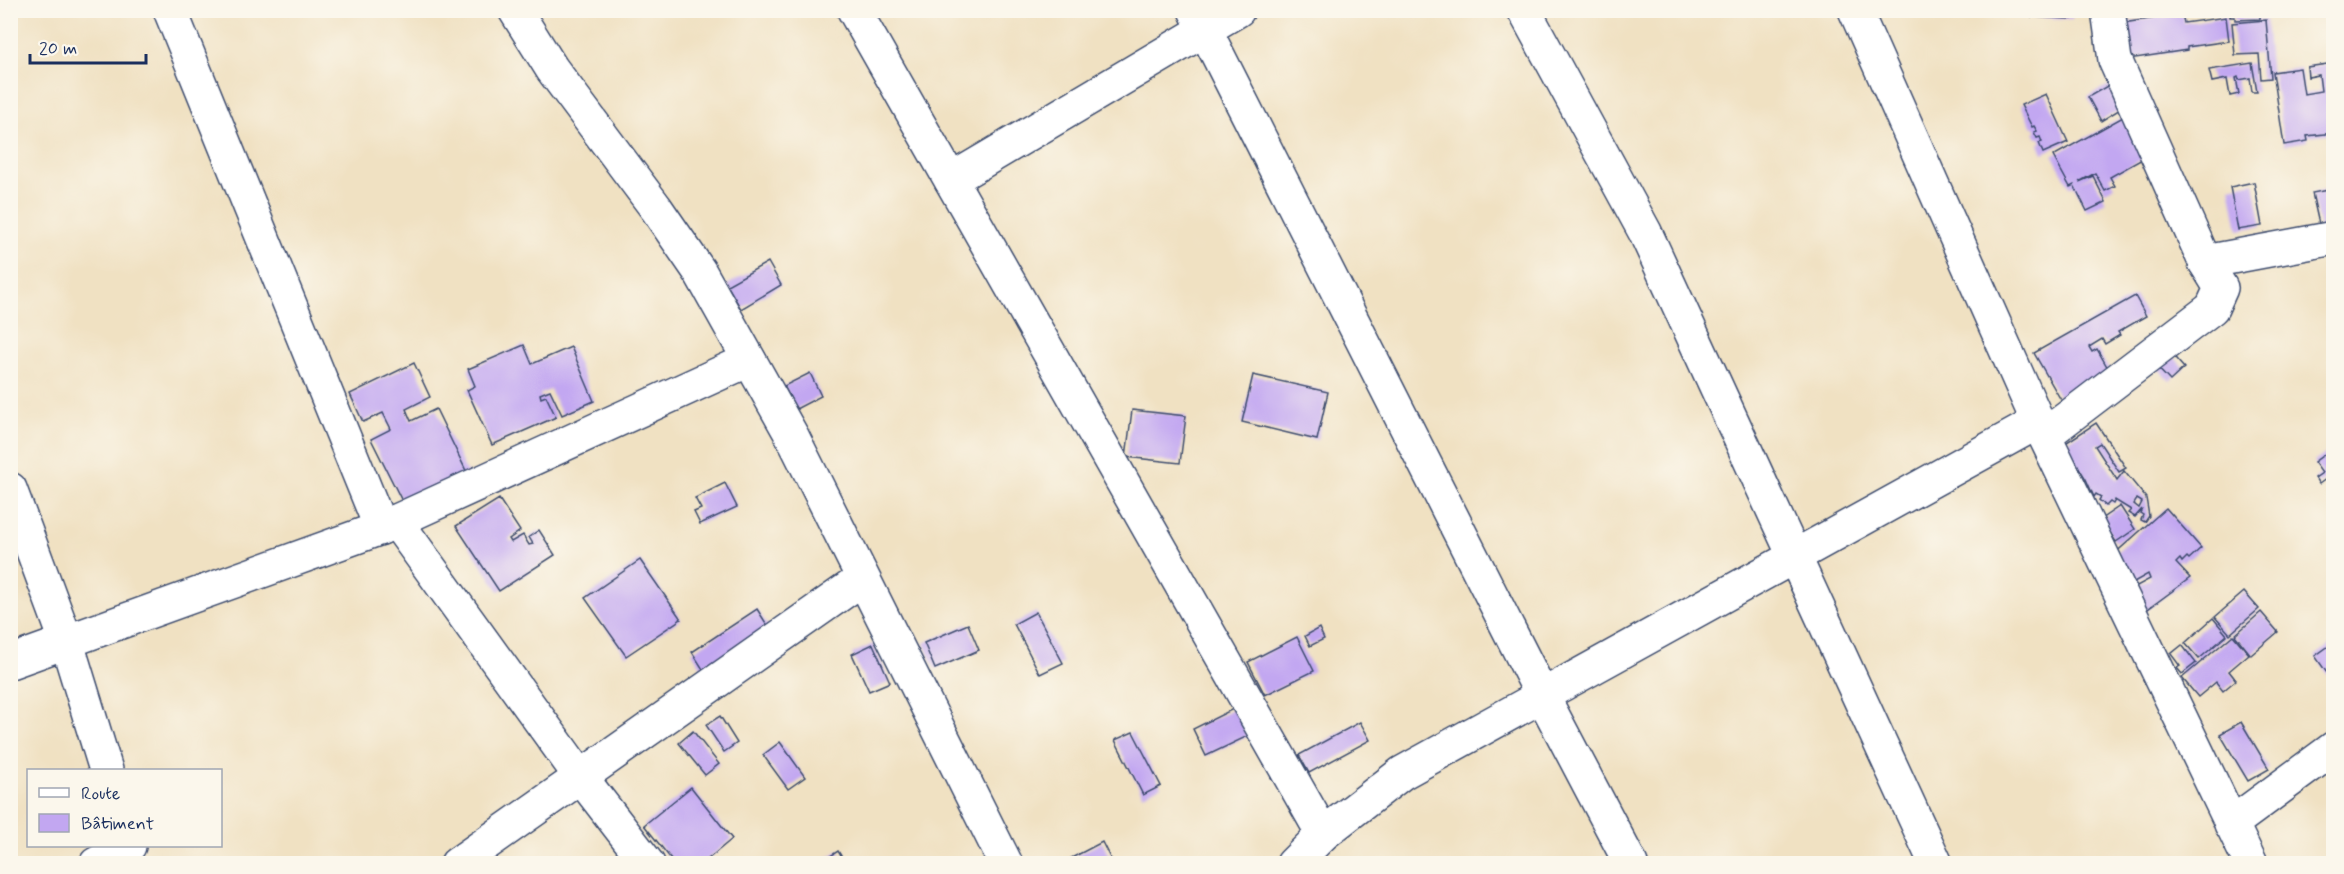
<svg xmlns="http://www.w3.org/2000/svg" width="2344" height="874" viewBox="0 0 2344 874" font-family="Mynerve,sans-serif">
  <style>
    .building { fill: #c2a7f1; fill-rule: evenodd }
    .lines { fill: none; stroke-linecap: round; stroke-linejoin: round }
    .minor-casing { stroke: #3b4a6d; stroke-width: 36 }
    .minor { stroke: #fff; stroke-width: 33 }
  </style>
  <rect width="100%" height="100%" fill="#fbf7ec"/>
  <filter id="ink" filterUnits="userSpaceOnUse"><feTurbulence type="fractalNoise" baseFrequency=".0167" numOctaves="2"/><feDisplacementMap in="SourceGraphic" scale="12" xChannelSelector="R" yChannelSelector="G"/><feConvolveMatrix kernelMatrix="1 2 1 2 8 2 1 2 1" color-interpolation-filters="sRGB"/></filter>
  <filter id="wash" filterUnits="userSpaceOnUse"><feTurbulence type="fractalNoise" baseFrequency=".008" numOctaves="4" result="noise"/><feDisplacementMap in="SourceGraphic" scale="24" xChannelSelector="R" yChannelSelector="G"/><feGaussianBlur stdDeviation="1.35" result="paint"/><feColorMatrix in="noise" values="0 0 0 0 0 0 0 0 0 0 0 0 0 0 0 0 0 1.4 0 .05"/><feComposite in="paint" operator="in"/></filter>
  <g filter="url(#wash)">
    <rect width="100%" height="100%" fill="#f0e1c2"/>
    <g id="blocks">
      <!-- building -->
      <g class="building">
        <polygon points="2032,10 2073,10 2072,19 2032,17"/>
        <polygon points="2230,10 2260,10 2260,19 2235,20 2235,17 2230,17"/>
        <polygon points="2182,14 2184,23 2226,17 2229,41 2187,47 2187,50 2129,59 2123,23"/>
        <polygon points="2266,20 2271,78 2261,79 2259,54 2235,55 2232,23"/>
        <polygon points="2252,63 2257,92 2252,92 2250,78 2239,80 2238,77 2236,78 2239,94 2230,96 2227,79 2212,82 2209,70"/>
        <polygon points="2334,63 2334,133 2307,136 2308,141 2284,145 2273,72 2300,68 2304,94 2321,91 2319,75 2308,77 2307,67"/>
        <polygon points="2109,85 2122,108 2101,121 2088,97"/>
        <polygon points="2046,94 2068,142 2043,153 2039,143 2042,142 2040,137 2037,138 2034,132 2037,131 2034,126 2032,127 2021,105"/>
        <polygon points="2123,117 2146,157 2110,177 2115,186 2105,191 2095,173 2079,182 2093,176 2106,202 2087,211 2074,185 2070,187 2053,156"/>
        <polygon points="2254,182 2262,226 2238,230 2230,187"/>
        <polygon points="2333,189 2334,230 2321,233 2312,193"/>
        <polygon points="768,262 781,285 741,309 727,285"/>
        <polygon points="2135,296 2146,316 2118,332 2120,335 2105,344 2102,339 2089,347 2092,352 2097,349 2114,379 2065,407 2034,353"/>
        <polygon points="524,345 532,364 571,347 594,401 562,415 550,390 540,394 541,398 546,396 556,417 492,445 467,390 475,386 468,369"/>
        <polygon points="2169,351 2184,368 2170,381 2154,364"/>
        <polygon points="414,363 430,397 406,409 411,421 436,409 470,479 406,509 371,439 391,429 383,413 363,422 350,394"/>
        <polygon points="810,373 821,396 796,409 784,386"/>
        <polygon points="1253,375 1328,392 1317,440 1242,422"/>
        <polygon points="1132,410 1186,416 1180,463 1126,457"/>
        <path d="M2096,423L2126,468L2119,472L2100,443L2095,446L2117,480L2124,471L2146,498L2149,516L2145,522L2141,520L2143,515L2140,513L2142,509L2135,517L2128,513L2131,510L2115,500L2113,504L2110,502L2106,506L2099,500L2101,497L2096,494L2094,497L2086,479L2064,444ZM2137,499L2142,502L2139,508L2134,504Z"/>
        <polygon points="2332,449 2334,473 2319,484 2315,478 2322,473 2314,462"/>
        <polygon points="725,483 737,507 700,524 694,512 701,509 695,498"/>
        <polygon points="499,499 520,531 509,539 511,542 523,535 529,545 533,544 529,537 539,530 555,555 499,591 456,526"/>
        <polygon points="2120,506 2135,529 2116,542 2101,519"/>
        <path d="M2166,508L2201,548L2189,559L2187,557L2182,562L2180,559L2176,563L2190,578L2141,614L2112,556ZM2148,574L2150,579L2135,587L2132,583Z"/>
        <polygon points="640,560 681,619 626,656 585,598"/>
        <polygon points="2244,592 2259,609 2230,634 2215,617"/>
        <polygon points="757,609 771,631 706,674 692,652"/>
        <polygon points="1036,612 1063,663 1040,674 1014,624"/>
        <polygon points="2261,612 2278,632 2251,655 2235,635"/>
        <polygon points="2213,618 2227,635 2199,659 2185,643"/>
        <polygon points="968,624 979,650 935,669 924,643"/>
        <polygon points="1319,628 1324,639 1310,646 1305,636"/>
        <polygon points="2233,635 2249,654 2229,671 2236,680 2223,691 2216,682 2198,697 2182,678"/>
        <polygon points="1297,637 1314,671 1265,695 1248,662"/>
        <polygon points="2333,643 2334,645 2334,683 2315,656"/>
        <polygon points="873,644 890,682 869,691 852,654"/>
        <polygon points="2182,645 2196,663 2182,674 2177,668 2180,666 2171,654"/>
        <polygon points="1235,708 1248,736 1206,756 1193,729"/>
        <polygon points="720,716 737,743 724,752 706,725"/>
        <polygon points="1360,722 1370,740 1309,773 1299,755"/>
        <polygon points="2241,722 2269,769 2248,781 2220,734"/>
        <polygon points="693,731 719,764 705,775 679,743"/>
        <polygon points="1133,732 1161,786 1143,795 1115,740"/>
        <polygon points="780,742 805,777 788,789 763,755"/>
        <polygon points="691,787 732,839 702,864 675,864 644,825"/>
        <polygon points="1102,842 1113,864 1060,864"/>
        <polygon points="838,851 846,864 818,864"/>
        <polygon points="612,856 618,864 603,864"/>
      </g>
    </g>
  </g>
  <g filter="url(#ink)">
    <use href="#blocks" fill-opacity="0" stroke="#3b4a6d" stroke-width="1.5"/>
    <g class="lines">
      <!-- minor casing -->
      <g class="minor-casing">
        <g id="minor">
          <polyline points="170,10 381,528"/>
          <polyline points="515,10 552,69 656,208 700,272 792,436 1006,864"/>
          <polyline points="854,10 1323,834"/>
          <polyline points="1195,10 1542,695 1631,864"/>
          <polyline points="1524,10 1645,232 1936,864"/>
          <polyline points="1855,10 2038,422 2251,864"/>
          <polyline points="951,180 1238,10"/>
          <polyline points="2205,262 2334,238"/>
          <polyline points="2045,435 2212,308 2221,288 2205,262 2115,60 2108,10"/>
          <polyline points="10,489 67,643 106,770"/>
          <polyline points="396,521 580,776 648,864"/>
          <polyline points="10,662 381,528 749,360"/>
          <polyline points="2231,824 2334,748"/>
          <polyline points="96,864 129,846"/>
          <polyline points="457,864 862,579"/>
          <polyline points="1293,864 1323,834 1402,773 2038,422"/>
        </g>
      </g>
      <!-- minor -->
      <use href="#minor" class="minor"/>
    </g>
  </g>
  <!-- margin -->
  <rect width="2344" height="874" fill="none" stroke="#fbf7ec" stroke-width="36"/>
  <!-- legend -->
  <rect x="27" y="769" width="195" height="78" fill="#fbf7ec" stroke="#a1a7b3" stroke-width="1.5"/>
  <rect x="39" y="788" width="30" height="9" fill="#ffffff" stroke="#a1a7b3" stroke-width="1.5"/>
  <text x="81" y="799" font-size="18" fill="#1b2f5e">Route</text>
  <rect x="39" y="814" width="30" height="18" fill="#c2a7f1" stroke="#a1a7b3" stroke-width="1.5"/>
  <text x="81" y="829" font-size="18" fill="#1b2f5e">Bâtiment</text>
  <!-- scale -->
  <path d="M30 54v9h116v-9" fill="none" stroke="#1b2f5e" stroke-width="3"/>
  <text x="39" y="54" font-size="18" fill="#1b2f5e" stroke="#fbf7ec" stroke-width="4.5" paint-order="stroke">20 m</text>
</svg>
